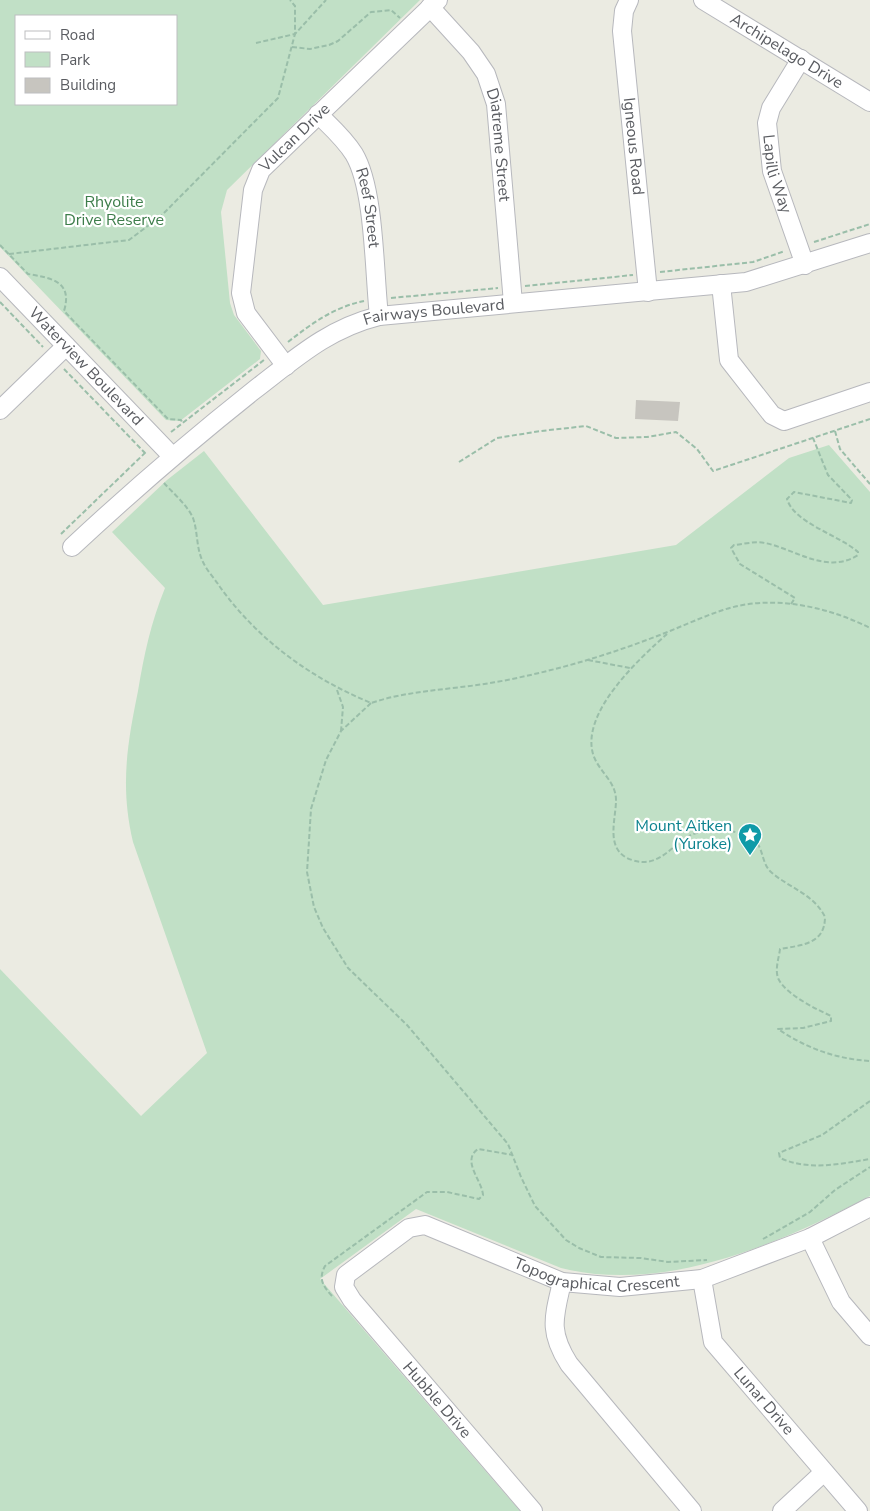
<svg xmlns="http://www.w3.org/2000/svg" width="870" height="1511" viewBox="0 0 870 1511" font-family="'Nunito Sans',sans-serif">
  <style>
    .green { fill: #c1e0c6; fill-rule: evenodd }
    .building { fill: #c7c5bf }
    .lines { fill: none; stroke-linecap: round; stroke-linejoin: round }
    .minor-casing { stroke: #b7b8bd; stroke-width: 20 }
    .path { stroke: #9abea9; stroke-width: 2; stroke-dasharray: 5 2.5; stroke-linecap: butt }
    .minor { stroke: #fff; stroke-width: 18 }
    .labels { text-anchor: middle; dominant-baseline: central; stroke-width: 4.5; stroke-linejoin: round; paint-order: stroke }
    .street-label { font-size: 16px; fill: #5a5c61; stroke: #fff }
    .park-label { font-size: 16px; fill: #3d7d4a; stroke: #fff }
    .culture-label { font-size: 16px; fill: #0d838f; stroke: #fff; text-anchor: end }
  </style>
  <rect width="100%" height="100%" fill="#ebebe2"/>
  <!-- green -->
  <g class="green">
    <path d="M0,0H420L227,190L221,212L230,303L234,315L261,351L260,359L180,421L166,420L0,247ZM16,16H176V104H16Z"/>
    <path d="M829,445L870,492V1196C779,1244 665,1294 561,1268L416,1209L320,1279L520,1511H0V969L141,1116L207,1053L133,842C120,787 127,745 138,691C144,655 151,622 165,588L112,532L167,480L204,451L323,605L676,545L789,458Z"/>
  </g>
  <!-- building -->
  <polygon class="building" points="636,400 680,402 678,421 635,419"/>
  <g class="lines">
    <!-- minor casing -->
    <g class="minor-casing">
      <g id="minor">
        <path id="s1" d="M629,0L624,11L622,31L648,292"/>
        <path id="s2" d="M703,0L870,102"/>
        <path id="s3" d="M430,7L471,52L486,74L496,104L513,303"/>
        <path id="s4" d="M801,59L771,108L767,123L772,171L805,265"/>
        <path id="s5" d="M318,114C331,127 344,138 354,154C375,189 374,273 379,316"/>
        <path id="s6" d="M0,277L172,456"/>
        <polyline points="721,284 729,360 772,415 784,421 870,392"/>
        <path id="s7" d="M286,366L246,313L241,293L253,190L261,170L438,0"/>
        <polyline points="0,410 66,346"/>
        <path id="s8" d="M72,547C131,492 190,441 253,391C295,359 327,329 379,316L746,282L870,243"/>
        <polyline points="810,1238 841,1302 870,1336"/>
        <path id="s9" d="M702,1279L713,1342L858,1511"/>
        <path d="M562,1282C554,1317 548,1331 569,1364L692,1511"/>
        <path id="s10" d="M533,1511L352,1300L344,1287L346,1275L409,1228L425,1225L562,1282L620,1287L702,1279L810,1238L870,1207"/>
        <polyline points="782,1511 824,1472"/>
      </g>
    </g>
    <!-- path -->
    <g class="path">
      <polyline points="256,43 295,34 326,0"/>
      <polyline points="292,47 310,49 329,45 338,41 371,12 391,10 400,18"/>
      <polyline points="814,242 870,224"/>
      <path d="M0,245L28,274C51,278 73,281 64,311L168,419L181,420L182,422"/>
      <polyline points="9,254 129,240 161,216 278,98 295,34 295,6 290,0"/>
      <polyline points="660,272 753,262 785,251"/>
      <polyline points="525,286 633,275"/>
      <polyline points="391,298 498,288"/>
      <polyline points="0,302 43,347"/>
      <path d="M288,342C311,324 334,307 364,301"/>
      <polyline points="64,369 145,453"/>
      <polyline points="835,431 840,449 870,484"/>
      <polyline points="171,432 264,360"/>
      <polyline points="459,462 497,438 541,431 586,426 616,438 647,437 676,432 697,449 713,471 870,419"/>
      <path d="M164,483C173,493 188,506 193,518C198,532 196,548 203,562C207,571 215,579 220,587C259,641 311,678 371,703C401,693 430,691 461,687C490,684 519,678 547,671C588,661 630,647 670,631C687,624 705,616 723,610C771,594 826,606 870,628"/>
      <polyline points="61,534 147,451"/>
      <path d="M791,604L795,598L740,564L731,548L734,545C744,544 755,541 765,543C795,549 827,575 858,555V552C839,535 794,523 787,499L794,492L851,503L852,500L828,475L813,438"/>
      <path d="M667,634C639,659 581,712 593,754C598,771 616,781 616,800C616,820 604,851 632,860C659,869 671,845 691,835C702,830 713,830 725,831C734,831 746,834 753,839C764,847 761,863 771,872C789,888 814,894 825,917C825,944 802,945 780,949C779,958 774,971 779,980C787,995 816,1009 831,1016V1021L803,1028L778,1029C806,1048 836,1059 870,1061"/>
      <polyline points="588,660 630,668"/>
      <polyline points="337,690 343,707 341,731"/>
      <polyline points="371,703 341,731 326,760 311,809 307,872 314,907 323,928 348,968 407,1025 508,1144 521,1177 535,1206 566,1240 579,1248 601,1257 641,1258 668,1262 707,1260"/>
      <path d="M870,1101L822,1135L779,1153L780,1158C809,1171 840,1164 870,1159"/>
      <polyline points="763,1239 810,1212 835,1190 870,1167"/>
      <path d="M332,1296C323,1286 318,1279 325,1266L427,1192H447L479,1199L483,1195C482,1180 461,1161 478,1149L513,1155"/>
    </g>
    <!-- minor -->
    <use href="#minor" class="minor"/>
  </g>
  <!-- icons -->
  <defs>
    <g id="sight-pin" transform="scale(1.25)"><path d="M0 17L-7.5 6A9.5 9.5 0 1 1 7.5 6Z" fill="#0f9aa8" stroke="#fff"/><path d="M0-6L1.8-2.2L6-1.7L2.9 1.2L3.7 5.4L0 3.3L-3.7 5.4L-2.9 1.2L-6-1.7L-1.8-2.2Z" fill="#fff"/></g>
  </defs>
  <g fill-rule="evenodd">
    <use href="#sight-pin" x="750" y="835"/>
  </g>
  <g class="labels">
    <!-- street labels -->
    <g class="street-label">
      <text stroke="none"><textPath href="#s2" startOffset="98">Archipelago Drive</textPath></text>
      <text stroke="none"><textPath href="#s7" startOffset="259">Vulcan Drive</textPath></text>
      <text stroke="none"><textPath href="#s3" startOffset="160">Diatreme Street</textPath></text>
      <text stroke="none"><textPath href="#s1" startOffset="148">Igneous Road</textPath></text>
      <text stroke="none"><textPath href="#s4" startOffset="125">Lapilli Way</textPath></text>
      <text stroke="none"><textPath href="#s5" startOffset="110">Reef Street</textPath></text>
      <text stroke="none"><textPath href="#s8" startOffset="442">Fairways Boulevard</textPath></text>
      <text stroke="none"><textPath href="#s6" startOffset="124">Waterview Boulevard</textPath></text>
      <text stroke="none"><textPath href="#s10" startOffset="582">Topographical Crescent</textPath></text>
      <text transform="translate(437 1400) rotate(49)">Hubble Drive</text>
      <text stroke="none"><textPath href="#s9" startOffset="142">Lunar Drive</textPath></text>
    </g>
    <!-- park labels -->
    <g class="park-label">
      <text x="114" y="202">Rhyolite<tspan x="114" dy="18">Drive Reserve</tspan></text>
    </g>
    <!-- culture labels -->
    <g class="culture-label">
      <text x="732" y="826">Mount Aitken<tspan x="732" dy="18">(Yuroke)</tspan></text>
    </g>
  </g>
  <!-- legend -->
  <rect x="15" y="15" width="162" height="90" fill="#ffffff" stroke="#bdbec0"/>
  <rect x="25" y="31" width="25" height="8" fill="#ffffff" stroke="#bdbec0"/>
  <text x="60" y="40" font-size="15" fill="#5a5c61">Road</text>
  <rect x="25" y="52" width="25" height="15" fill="#c1e0c6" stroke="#bdbec0"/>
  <text x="60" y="65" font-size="15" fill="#5a5c61">Park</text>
  <rect x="25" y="78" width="25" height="15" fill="#c7c5bf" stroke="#bdbec0"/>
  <text x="60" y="90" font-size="15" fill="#5a5c61">Building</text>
</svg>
